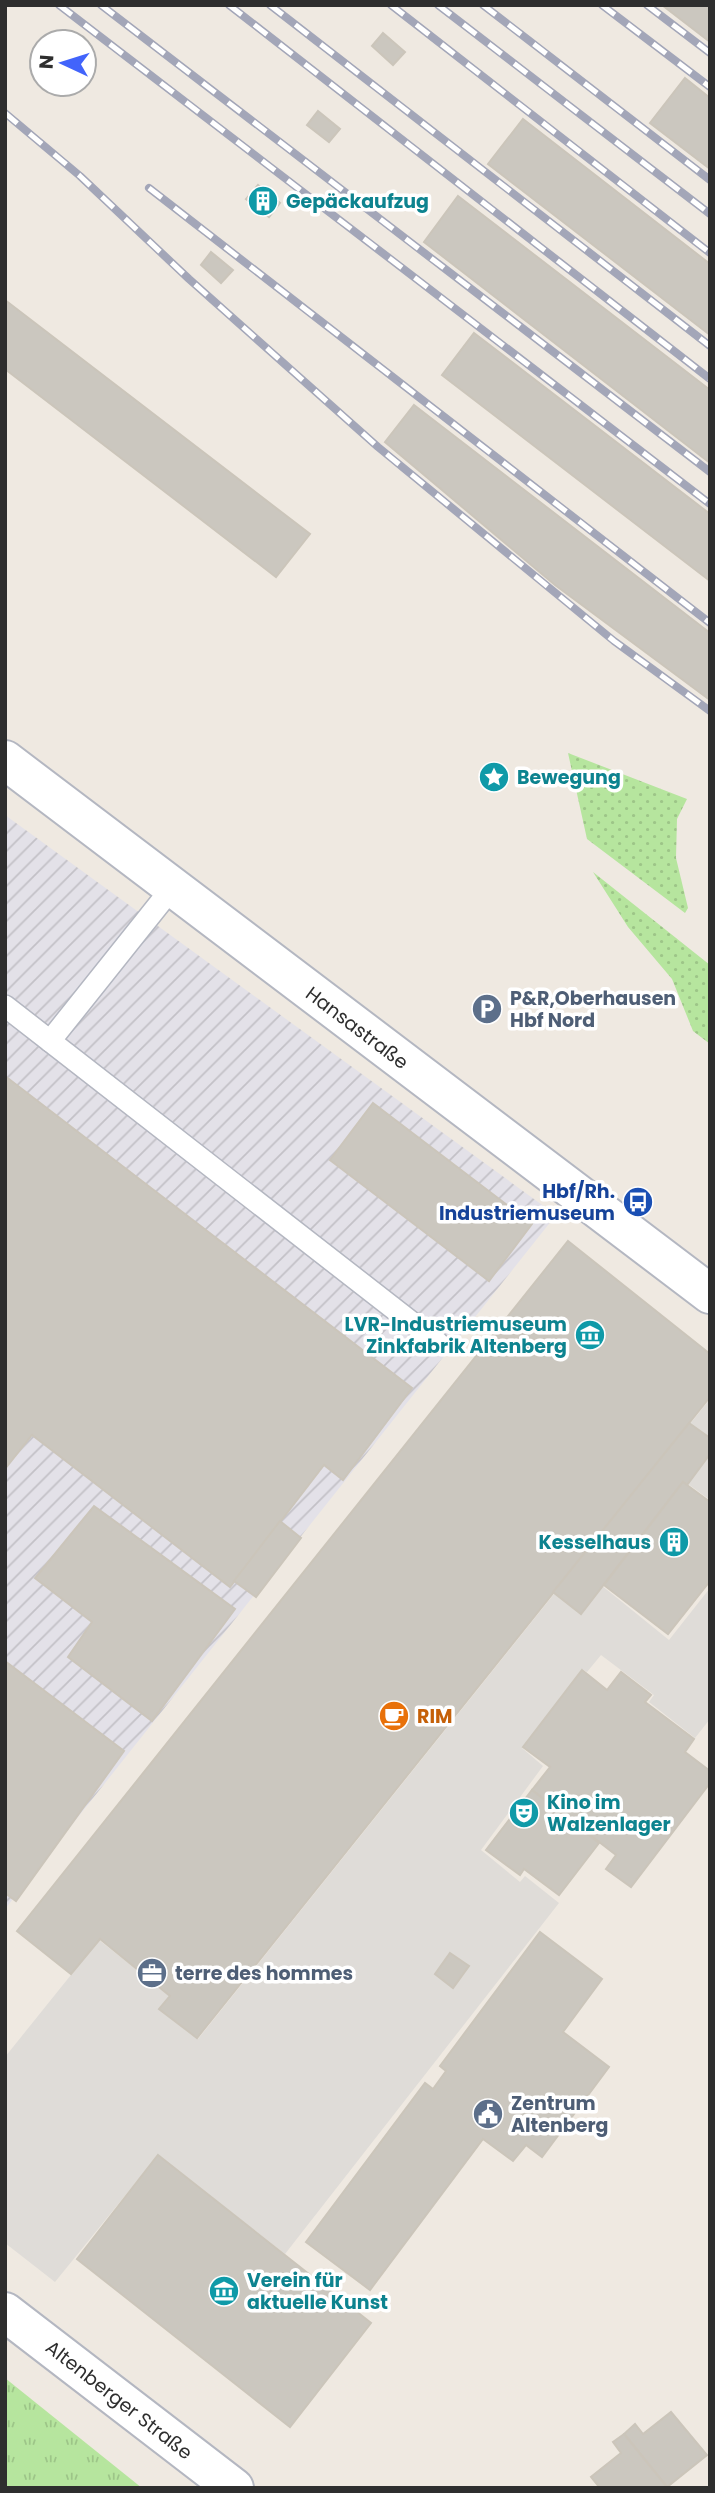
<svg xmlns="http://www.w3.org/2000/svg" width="715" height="2493" viewBox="0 0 715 2493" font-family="Poppins,sans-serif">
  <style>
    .industrial { fill: url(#industrial-furrows) }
    .grass { fill: url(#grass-dots) }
    .park { fill: url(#park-tufts) }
    .plaza { fill: #dfdcd8 }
    .building { fill: #cbc7bf; stroke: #cbc5ba; stroke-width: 2 }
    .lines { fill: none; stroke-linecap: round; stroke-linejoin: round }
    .lane-casing { stroke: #b4b7c1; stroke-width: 24 }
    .street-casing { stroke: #b4b7c1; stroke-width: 42 }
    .secondary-casing { stroke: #b4b7c1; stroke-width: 42 }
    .lane { stroke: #fff; stroke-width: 21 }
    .street { stroke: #fff; stroke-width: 38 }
    .secondary { stroke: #fff; stroke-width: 38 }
    .rail-casing { stroke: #a3a6b8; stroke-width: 8 }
    .rail { stroke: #fff; stroke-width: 5; stroke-dasharray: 16; stroke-linecap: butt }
    .labels { text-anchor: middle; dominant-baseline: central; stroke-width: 7; stroke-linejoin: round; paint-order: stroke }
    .culture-label { font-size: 19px; font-weight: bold; fill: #0d838f; stroke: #fff; text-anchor: start }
    .service-label { font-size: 19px; font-weight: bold; fill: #4e5e75; stroke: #fff; text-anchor: start }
    .street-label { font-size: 19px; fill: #2e2e2e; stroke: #fff }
    .transit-label { font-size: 19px; font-weight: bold; fill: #164399; stroke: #fff; text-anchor: end }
    .food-label { font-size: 19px; font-weight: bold; fill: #c56008; stroke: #fff; text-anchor: start }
  </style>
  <defs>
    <pattern id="industrial-furrows" width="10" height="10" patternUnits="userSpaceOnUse" patternTransform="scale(1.75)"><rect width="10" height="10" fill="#e3e1e8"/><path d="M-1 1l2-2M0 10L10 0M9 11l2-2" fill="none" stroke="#c3c1c7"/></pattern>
    <pattern id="grass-dots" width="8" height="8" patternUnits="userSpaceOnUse" patternTransform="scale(1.75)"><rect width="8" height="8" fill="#b6e59e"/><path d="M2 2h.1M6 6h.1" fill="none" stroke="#9dc588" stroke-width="1.8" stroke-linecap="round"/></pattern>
    <pattern id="park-tufts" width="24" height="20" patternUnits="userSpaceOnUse" patternTransform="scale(1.75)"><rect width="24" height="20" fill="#b6e59e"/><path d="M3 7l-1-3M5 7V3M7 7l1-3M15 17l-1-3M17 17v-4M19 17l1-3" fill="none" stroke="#9dc588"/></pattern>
  </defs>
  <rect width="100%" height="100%" fill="#efe9e1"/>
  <!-- industrial -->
  <polygon class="industrial" points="5,815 556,1215 5,1909"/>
  <!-- grass -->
  <g class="grass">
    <polygon points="568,753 687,799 677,819 676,858 688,908 685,913 587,839"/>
    <polygon points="593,872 710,965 710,1044 693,1031 672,979 628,927"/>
  </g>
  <!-- park -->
  <polygon class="park" points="5,2378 142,2488 5,2488"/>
  <!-- plaza -->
  <polygon class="plaza" points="710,1399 710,1500 684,1481 601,1585 669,1640 710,1588 710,1719 695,1738 649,1702 654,1695 601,1655 587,1672 582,1669 522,1748 543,1766 481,1850 520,1882 525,1876 559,1903 285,2254 158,2155 55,2282 5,2243 5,2057 99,1940 170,1996 160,2009 198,2039"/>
  <!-- building -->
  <g class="building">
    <polygon points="662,5 710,5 710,42"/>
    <polygon points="383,33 405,52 393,65 372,46"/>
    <polygon points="685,78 710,98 710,169 650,123"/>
    <polygon points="318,111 340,129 329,142 307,125"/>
    <polygon points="523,119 710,264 710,335 488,164"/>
    <polygon points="258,185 280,203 269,217 246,199"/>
    <polygon points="458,196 710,390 710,463 424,242"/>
    <polygon points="211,252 233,270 221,283 201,265"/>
    <polygon points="5,300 310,534 276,577 5,369"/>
    <polygon points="474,333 710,514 710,581 442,375"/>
    <polygon points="414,405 710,633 710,700 555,585 385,442"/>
    <polygon points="5,1076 412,1388 343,1480 324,1465 230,1587 32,1435 5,1469"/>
    <polygon points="373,1103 532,1224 489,1281 330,1160"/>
    <polygon points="568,1241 710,1354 710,1397 197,2038 159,2009 170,1996 100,1939 71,1974 17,1931"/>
    <polygon points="689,1423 710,1438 710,1454 687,1485 683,1482 581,1614 553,1592"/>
    <polygon points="683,1482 710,1502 710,1581 668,1634 604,1585"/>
    <polygon points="94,1506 235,1609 152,1721 68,1657 92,1622 35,1578"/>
    <polygon points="280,1521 301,1538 256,1597 234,1581"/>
    <polygon points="5,1661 124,1751 16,1901 5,1893"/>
    <polygon points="582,1670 607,1690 621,1672 651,1695 645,1702 694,1739 685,1752 710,1771 710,1783 631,1887 606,1869 616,1855 532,1790 550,1767 523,1747"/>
    <polygon points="532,1790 599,1843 559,1895 524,1869 520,1875 486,1850"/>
    <polygon points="540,1932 602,1979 563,2032 609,2067 542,2157 526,2145 513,2161 483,2139 370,2290 306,2242 425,2083 433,2089 446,2071 440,2066"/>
    <polygon points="450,1953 469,1966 453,1988 435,1974"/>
    <polygon points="158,2155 371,2323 290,2427 77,2259"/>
    <polygon points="671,2412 707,2455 667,2487 624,2434 635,2424 643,2434"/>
    <polygon points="624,2434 667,2487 667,2488 600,2488 591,2477 621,2453 613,2442"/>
  </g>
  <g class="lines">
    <!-- lane casing -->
    <g class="lane-casing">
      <g id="lane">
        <polyline points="5,1006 50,1041 172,888"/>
        <polyline points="50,1041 438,1343"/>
      </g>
    </g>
    <!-- street casing -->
    <g class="street-casing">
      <polyline id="street" points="5,2312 234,2488"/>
    </g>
    <!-- secondary casing -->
    <g class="secondary-casing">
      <polyline id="secondary" points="5,760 710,1294"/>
    </g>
    <!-- lane -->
    <use href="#lane" class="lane"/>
    <!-- street -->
    <use href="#street" class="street"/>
    <!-- secondary -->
    <use href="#secondary" class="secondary"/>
    <!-- rail casing -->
    <g class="rail-casing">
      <g id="rail">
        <polyline points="59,5 710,504"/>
        <polyline points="101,5 710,472"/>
        <polyline points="229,5 710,379"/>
        <polyline points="270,5 710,346"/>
        <polyline points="391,5 710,253"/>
        <polyline points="438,5 710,214"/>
        <polyline points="483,5 710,180"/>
        <polyline points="602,5 710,87"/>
        <polyline points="647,5 710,53"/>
        <polyline points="5,113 80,176 189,279 378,447 614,641 710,711"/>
        <polyline points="149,188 710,623"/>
      </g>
    </g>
    <!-- rail -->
    <use href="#rail" class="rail"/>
  </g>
  <!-- icons -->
  <defs>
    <g id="building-disc" transform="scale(1.575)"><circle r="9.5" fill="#0f9aa8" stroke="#fff"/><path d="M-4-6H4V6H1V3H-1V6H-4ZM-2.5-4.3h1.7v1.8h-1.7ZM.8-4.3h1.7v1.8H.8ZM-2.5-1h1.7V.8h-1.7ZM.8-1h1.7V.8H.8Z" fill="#fff"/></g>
    <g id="sight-disc" transform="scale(1.575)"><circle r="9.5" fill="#0f9aa8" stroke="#fff"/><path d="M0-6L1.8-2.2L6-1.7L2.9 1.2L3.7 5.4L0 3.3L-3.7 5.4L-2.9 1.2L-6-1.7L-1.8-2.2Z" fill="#fff"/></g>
    <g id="parking-disc" transform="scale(1.575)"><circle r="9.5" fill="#5c6f8a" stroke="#fff"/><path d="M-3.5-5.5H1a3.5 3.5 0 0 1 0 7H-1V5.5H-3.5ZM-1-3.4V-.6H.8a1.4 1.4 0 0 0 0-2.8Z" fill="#fff"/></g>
    <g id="bus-disc" transform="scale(1.575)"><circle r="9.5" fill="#1a4fb4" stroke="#fff"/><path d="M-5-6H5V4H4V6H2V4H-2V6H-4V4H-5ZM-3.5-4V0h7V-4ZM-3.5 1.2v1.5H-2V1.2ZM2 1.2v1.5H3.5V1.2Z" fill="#fff"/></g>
    <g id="museum-disc" transform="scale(1.575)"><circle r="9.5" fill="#0f9aa8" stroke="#fff"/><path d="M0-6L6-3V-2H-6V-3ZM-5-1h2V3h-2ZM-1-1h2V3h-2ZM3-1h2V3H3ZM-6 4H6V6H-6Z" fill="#fff"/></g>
    <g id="cafe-disc" transform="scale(1.575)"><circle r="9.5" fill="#e8710a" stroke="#fff"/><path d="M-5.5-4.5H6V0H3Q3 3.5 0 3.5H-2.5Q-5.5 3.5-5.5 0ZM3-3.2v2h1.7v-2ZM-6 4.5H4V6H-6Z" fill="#fff"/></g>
    <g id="theatre-disc" transform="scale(1.575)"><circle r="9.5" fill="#0f9aa8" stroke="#fff"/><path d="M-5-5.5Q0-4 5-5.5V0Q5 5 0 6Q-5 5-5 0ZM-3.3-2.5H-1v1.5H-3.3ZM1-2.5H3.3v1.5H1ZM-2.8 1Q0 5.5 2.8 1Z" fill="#fff"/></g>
    <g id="office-disc" transform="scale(1.575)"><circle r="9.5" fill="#5c6f8a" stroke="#fff"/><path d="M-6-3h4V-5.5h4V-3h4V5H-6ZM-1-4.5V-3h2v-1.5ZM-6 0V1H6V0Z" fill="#fff"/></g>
    <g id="civic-disc" transform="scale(1.575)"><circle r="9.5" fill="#5c6f8a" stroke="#fff"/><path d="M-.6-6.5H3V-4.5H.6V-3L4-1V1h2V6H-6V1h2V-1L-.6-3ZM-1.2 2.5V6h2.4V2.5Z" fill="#fff"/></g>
  </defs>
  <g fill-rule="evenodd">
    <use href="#building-disc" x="263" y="201"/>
    <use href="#sight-disc" x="494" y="777"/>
    <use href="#parking-disc" x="487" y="1009"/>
    <use href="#bus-disc" x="638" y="1202"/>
    <use href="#museum-disc" x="590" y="1335"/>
    <use href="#building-disc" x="674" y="1542"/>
    <use href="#cafe-disc" x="394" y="1716"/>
    <use href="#theatre-disc" x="524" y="1813"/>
    <use href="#office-disc" x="152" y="1973"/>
    <use href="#civic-disc" x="488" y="2114"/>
    <use href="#museum-disc" x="224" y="2291"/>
  </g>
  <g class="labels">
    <!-- culture labels -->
    <g class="culture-label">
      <text x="286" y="201">Gepäckaufzug</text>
      <text x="517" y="777">Bewegung</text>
      <text x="567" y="1324" text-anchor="end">LVR-Industriemuseum<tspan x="567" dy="22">Zinkfabrik Altenberg</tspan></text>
      <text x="651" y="1542" text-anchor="end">Kesselhaus</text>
      <text x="547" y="1802">Kino im<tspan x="547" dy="22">Walzenlager</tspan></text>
      <text x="247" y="2280">Verein für<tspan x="247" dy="22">aktuelle Kunst</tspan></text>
    </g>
    <!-- service labels -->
    <g class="service-label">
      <text x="510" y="998">P&amp;R,Oberhausen<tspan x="510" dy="22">Hbf Nord</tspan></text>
      <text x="175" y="1973">terre des hommes</text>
      <text x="511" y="2103">Zentrum<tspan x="511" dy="22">Altenberg</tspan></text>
    </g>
    <!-- street labels -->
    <g class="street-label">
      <text transform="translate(357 1028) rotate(37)">Hansastraße</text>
      <text transform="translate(119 2400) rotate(38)">Altenberger Straße</text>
    </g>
    <!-- transit labels -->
    <g class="transit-label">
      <text x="615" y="1191">Hbf/Rh.<tspan x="615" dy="22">Industriemuseum</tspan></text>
    </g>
    <!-- food labels -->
    <g class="food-label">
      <text x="417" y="1716">RIM</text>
    </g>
  </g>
  <!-- border -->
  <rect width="715" height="2493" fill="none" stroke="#2e2e2e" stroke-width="14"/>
  <!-- north arrow -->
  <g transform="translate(63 63) rotate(274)"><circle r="33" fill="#ffffff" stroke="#ababab" stroke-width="2"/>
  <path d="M0-5L12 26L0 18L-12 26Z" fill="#4264fb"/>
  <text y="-10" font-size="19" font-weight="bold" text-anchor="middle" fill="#2e2e2e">N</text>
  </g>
</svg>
